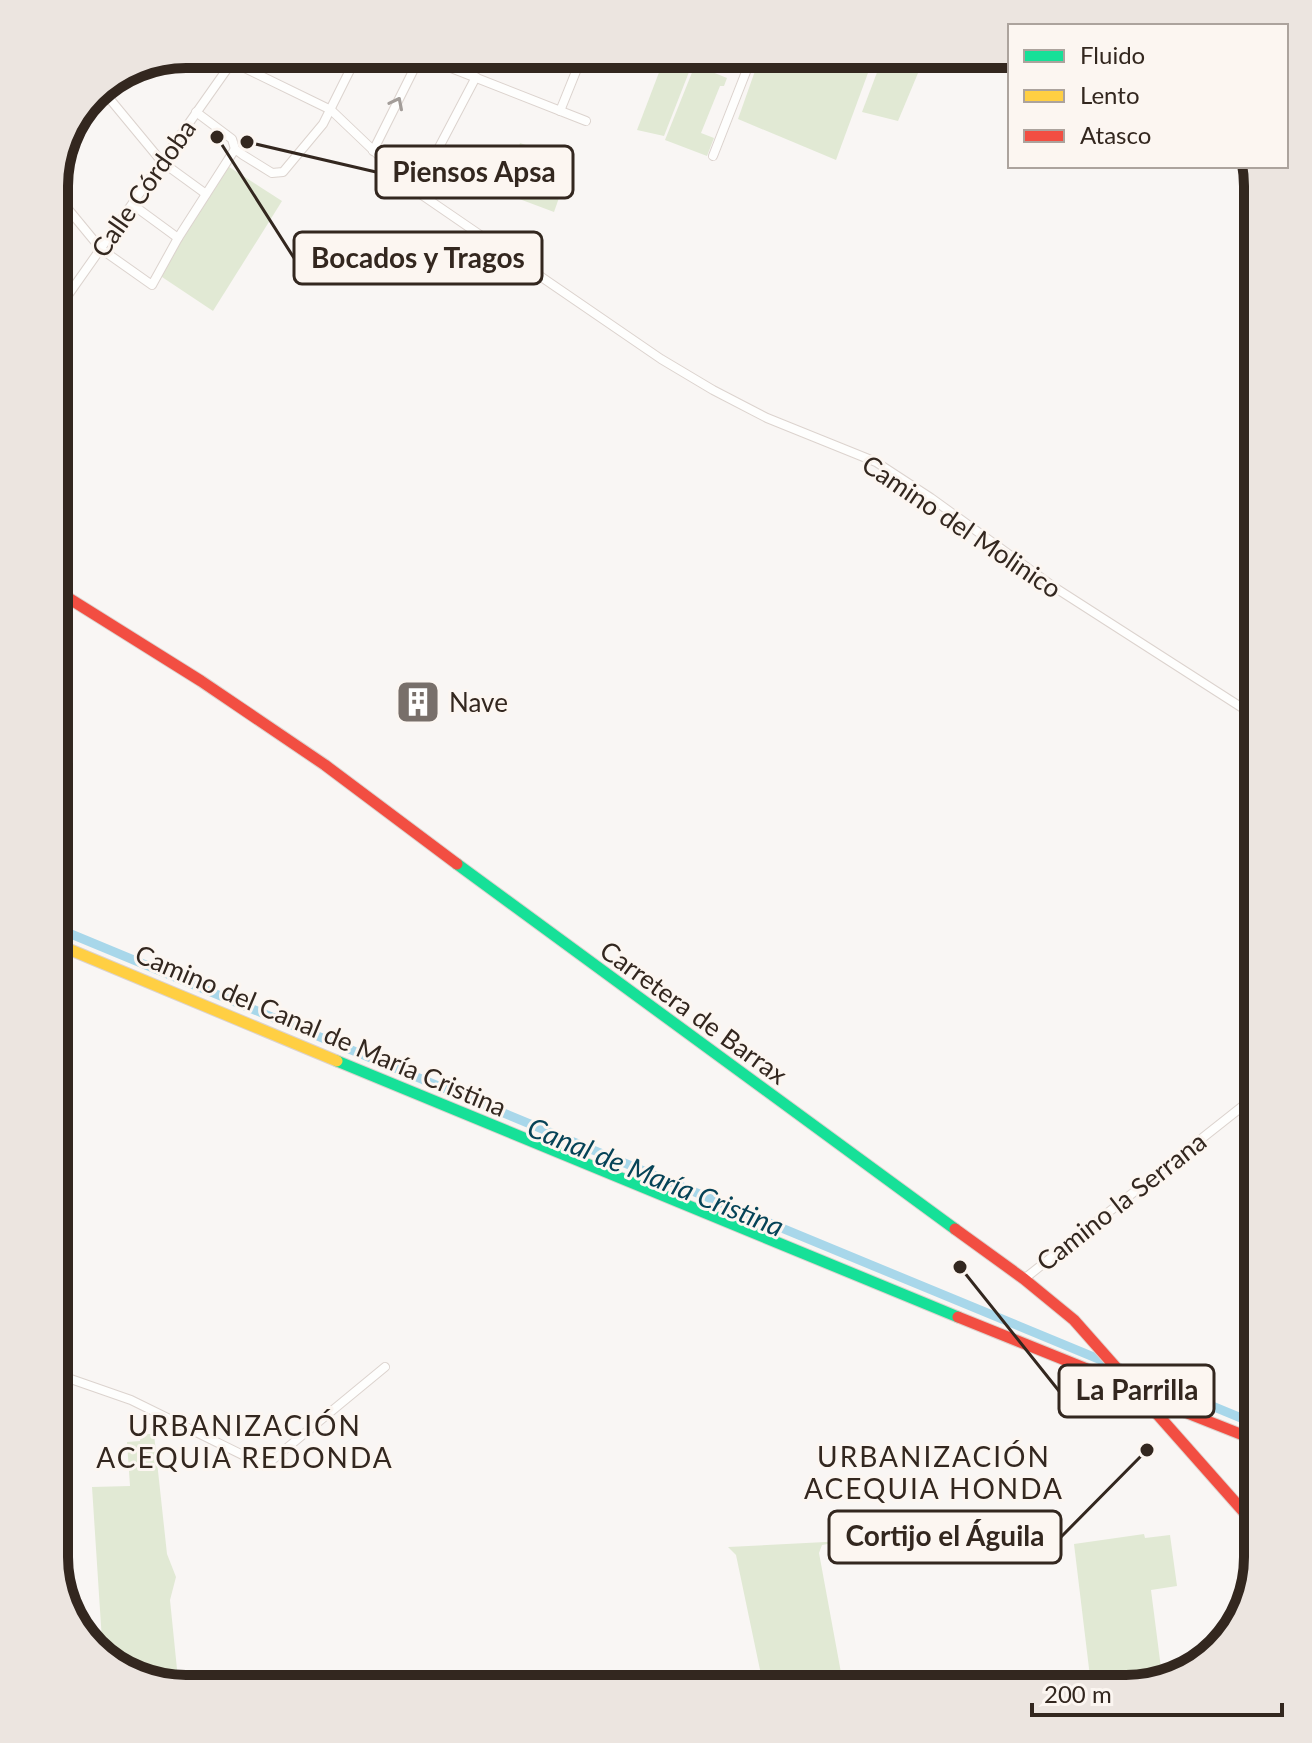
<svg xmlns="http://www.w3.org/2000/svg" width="1312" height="1743" viewBox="0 0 1312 1743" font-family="Lato,sans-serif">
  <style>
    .green { fill: #e1e9d4 }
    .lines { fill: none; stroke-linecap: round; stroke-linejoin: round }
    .canal { stroke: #a8d7ea; stroke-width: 9 }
    .street-casing { stroke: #dcd3ce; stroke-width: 10 }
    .fast-casing { stroke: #dcd3ce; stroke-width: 13 }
    .slow-casing { stroke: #dcd3ce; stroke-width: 13 }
    .jam-casing { stroke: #dcd3ce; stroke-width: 13 }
    .street { stroke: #fefefd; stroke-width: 8 }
    .fast { stroke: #16e098; stroke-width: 11 }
    .slow { stroke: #ffcf43; stroke-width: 11 }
    .jam { stroke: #f24e42; stroke-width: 11 }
    .oneway { stroke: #a39d99 }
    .labels { text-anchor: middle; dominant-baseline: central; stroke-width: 6; stroke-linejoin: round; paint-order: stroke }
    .street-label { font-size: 26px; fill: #33271f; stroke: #fcf6f1 }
    .poi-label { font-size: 26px; fill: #33271f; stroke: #fcf6f1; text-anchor: start }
    .water-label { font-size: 28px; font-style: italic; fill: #064357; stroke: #fcf6f1 }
    .neighbourhood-label { font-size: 28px; letter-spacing: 2px; fill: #33271f; stroke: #fcf6f1 }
    .rim { fill: none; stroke: #33271f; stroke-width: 10 }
    .leader { fill: none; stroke: #33271f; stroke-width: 3 }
    .callout-dot { fill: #33271f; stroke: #fcf6f1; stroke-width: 3 }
    .callout { fill: #fcf6f1; stroke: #33271f; stroke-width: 3 }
    .callout-label { font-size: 28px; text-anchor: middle; font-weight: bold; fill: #33271f }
  </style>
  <rect width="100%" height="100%" fill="#f9f6f4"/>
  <!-- green -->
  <g class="green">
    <polygon points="761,54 875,54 836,160 738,119"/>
    <polygon points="884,54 926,54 898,121 862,112"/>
    <polygon points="663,62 689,72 664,136 637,130"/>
    <polygon points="695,65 727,78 724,86 720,86 701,133 714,138 707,156 665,140"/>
    <polygon points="520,143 572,161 554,212 503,193"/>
    <polygon points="226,165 282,201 213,311 159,275"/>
    <polygon points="141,1434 154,1434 167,1554 176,1577 170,1600 179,1689 119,1671 103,1656 92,1487 130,1486 127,1442 140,1441"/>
    <polygon points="1144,1534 1145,1538 1170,1535 1177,1586 1151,1590 1162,1676 1179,1673 1127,1689 1065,1689 1091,1685 1074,1544"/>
    <polygon points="845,1541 822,1545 819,1553 844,1689 764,1689 736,1555 728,1547"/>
  </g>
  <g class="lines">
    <!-- canal -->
    <polyline class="canal" points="54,927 1258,1425"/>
    <!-- street casing -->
    <g class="street-casing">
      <g id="street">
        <polyline points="216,54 331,110 416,191 661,359 713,390 767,418 876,462 931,498 1054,587 1258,718"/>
        <polyline points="394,54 416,65"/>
        <polyline points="418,55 586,121"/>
        <polyline points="109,98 162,162 206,194"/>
        <polyline points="560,111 583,54"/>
        <polyline points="196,112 232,139 235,149 243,155 272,173 283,172 323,124 358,54"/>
        <polyline points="81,123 135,73"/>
        <polyline points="373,151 416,65 418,54"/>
        <polyline points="713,156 753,54"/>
        <polyline points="416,191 476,77"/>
        <polyline points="54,192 101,249 152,285 178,238 235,149"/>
        <polyline points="133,205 178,238"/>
        <polyline points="54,315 232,62"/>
        <polyline points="54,356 64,363"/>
        <polyline points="1024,1279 1258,1094"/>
        <polyline points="54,1377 65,1377 131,1400 265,1466 385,1367"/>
      </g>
    </g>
    <!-- fast casing -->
    <g class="fast-casing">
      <g id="fast">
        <polyline points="457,864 955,1229"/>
        <polyline points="337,1061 958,1317"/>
      </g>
    </g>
    <!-- slow casing -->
    <g class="slow-casing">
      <polyline id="slow" points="54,943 337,1061"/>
    </g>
    <!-- jam casing -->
    <g class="jam-casing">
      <g id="jam">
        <polyline points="54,589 201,681 325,765 457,864"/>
        <polyline points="955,1229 1024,1279 1074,1320 1258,1528"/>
        <polyline points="958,1317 1107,1377 1129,1394 1172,1407 1258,1441"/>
      </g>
    </g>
    <!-- street -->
    <use href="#street" class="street"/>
    <!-- fast -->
    <use href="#fast" class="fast"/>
    <!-- slow -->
    <use href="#slow" class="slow"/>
    <!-- jam -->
    <use href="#jam" class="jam"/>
  </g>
  <!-- one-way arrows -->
  <defs><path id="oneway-chevron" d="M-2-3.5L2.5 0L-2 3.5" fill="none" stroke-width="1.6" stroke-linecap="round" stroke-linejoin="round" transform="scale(2)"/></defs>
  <use class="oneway" href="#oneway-chevron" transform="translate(397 103) rotate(-63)"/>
  <!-- icons -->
  <defs>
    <g id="building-square" transform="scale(2.3)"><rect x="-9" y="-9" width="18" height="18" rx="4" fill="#786f6a" stroke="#fcf6f1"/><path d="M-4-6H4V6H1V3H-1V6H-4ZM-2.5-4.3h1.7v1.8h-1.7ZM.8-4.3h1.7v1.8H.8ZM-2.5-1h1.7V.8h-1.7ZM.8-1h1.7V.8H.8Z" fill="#fff"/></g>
  </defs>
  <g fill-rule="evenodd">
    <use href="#building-square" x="418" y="702"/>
  </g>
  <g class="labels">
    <!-- street labels -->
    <g class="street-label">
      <text transform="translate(143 188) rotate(-55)">Calle Córdoba</text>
      <text transform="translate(962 526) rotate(34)">Camino del Molinico</text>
      <text transform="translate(694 1012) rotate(36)">Carretera de Barrax</text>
      <text transform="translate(321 1030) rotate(23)">Camino del Canal de María Cristina</text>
      <text transform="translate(1121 1201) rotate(-38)">Camino la Serrana</text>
    </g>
    <!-- poi labels -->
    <g class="poi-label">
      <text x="449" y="702">Nave</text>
    </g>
    <!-- water labels -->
    <g class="water-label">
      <text transform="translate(656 1176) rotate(22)">Canal de María Cristina</text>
    </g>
    <!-- neighbourhood labels -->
    <g class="neighbourhood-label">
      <text x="245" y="1425">URBANIZACIÓN<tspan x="245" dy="32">ACEQUIA REDONDA</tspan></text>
      <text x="934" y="1456">URBANIZACIÓN<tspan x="934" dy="32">ACEQUIA HONDA</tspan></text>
    </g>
  </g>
  <!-- crop -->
  <path d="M0 0H1312V1743H0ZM186 68H1126A118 118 0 0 1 1244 186V1557A118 118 0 0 1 1126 1675H186A118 118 0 0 1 68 1557V186A118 118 0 0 1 186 68Z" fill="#ece5e0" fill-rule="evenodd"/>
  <path class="rim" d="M186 68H1126A118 118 0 0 1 1244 186V1557A118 118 0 0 1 1126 1675H186A118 118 0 0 1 68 1557V186A118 118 0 0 1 186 68Z"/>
  <!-- callouts -->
  <path class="leader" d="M247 142L376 172M217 137L294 258M960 1267L1059 1391M1147 1450L1061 1537"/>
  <g class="callout-dot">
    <circle cx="247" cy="142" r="8"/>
    <circle cx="217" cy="137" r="8"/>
    <circle cx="960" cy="1267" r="8"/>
    <circle cx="1147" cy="1450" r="8"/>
  </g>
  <g class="callout">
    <rect x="376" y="146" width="197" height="52" rx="8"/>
    <rect x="294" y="232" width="248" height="52" rx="8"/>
    <rect x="1059" y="1365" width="155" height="52" rx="8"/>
    <rect x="829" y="1511" width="232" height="52" rx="8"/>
  </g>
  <g class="callout-label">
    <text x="474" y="182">Piensos Apsa</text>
    <text x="418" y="268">Bocados y Tragos</text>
    <text x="1137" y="1400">La Parrilla</text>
    <text x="945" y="1546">Cortijo el Águila</text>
  </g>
  <!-- legend -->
  <rect x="1008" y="24" width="280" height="144" fill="#fcf6f1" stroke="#aca39d" stroke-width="2"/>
  <rect x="1024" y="50" width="40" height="12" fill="#16e098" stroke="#aca39d" stroke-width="2"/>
  <text x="1080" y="64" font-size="24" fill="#33271f">Fluido</text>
  <rect x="1024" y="90" width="40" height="12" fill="#ffcf43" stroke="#aca39d" stroke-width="2"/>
  <text x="1080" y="104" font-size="24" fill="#33271f">Lento</text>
  <rect x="1024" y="130" width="40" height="12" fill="#f24e42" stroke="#aca39d" stroke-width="2"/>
  <text x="1080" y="144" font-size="24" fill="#33271f">Atasco</text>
  <!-- scale -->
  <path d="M1032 1703v12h250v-12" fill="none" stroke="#33271f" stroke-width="4"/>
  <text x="1044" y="1703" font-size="24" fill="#33271f" stroke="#fcf6f1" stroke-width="6" paint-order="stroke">200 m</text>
</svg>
